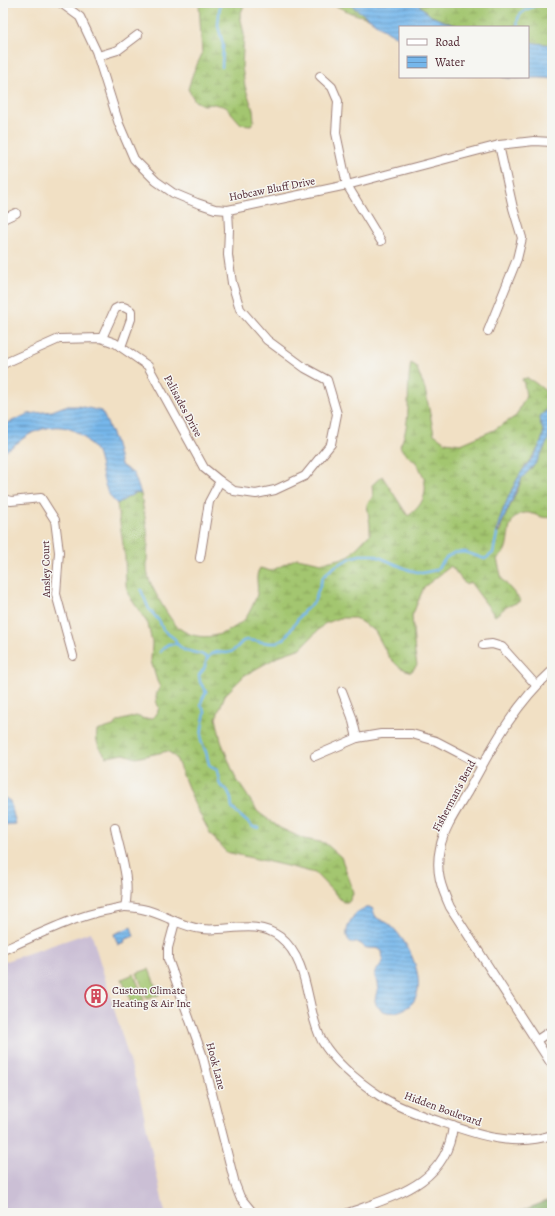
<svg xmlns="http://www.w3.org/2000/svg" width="555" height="1216" viewBox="0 0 555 1216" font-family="Alegreya,serif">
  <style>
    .industrial { fill: #cbbfd5 }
    .grass { fill: #a3c66f; stroke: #76724d }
    .forest { fill: url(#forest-firs); stroke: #666546 }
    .wetland { fill: url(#wetland-marsh); stroke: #76724d }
    .water { fill: url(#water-rules); stroke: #606b8b }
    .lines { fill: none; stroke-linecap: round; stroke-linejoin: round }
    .stream { stroke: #76b7eb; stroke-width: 2.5 }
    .minor-casing { stroke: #9e8078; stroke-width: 10 }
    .minor { stroke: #fff; stroke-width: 8 }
    .labels { text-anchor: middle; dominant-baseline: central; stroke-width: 3; stroke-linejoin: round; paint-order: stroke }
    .street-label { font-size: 11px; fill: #4a1f2b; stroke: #f6f6f2 }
    .poi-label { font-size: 11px; fill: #4a1f2b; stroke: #f6f6f2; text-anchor: start }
  </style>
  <defs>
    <pattern id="forest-firs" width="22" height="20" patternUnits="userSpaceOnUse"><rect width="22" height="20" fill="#82ab62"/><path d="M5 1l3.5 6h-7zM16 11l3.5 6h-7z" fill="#6c8b51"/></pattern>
    <pattern id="wetland-marsh" width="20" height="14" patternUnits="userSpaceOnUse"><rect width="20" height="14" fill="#a3c66f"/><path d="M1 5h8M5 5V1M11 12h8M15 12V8" fill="none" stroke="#87a05b"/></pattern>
    <pattern id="water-rules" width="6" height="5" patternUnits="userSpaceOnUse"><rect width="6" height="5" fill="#76b7eb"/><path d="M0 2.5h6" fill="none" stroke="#6394bf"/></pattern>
  </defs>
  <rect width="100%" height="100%" fill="#f6f6f2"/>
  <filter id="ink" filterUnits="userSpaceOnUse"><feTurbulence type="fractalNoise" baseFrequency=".025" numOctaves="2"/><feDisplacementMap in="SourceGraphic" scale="8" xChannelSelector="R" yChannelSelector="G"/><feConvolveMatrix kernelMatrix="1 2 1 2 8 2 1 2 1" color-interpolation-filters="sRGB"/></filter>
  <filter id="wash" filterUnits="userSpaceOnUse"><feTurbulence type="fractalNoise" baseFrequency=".012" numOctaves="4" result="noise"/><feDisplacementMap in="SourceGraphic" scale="16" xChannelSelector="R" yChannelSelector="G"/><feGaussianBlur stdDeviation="0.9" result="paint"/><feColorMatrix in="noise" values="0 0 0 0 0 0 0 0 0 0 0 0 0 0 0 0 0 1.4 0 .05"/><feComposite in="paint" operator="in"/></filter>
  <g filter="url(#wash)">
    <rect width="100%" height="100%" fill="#f1e0c4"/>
    <!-- industrial -->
    <polygon class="industrial" points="91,932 139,1092 165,1213 3,1213 3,962"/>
    <!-- grass -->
    <g class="grass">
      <polygon points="149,969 159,995 147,999 137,973"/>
      <polygon points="134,974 144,1000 132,1005 122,979"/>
    </g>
    <!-- forest -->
    <polygon class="forest" points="552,1199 552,1213 516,1213"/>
    <!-- wetland -->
    <g class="wetland">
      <polygon points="199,3 245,3 240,15 244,34 242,67 245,86 253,110 254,121 251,125 241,124 226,107 215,104 203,105 195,101 188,89 193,73 202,54"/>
      <polygon points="330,3 348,3 372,19 351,13"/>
      <polygon points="417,3 552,3 552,45 528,42 528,27 459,27 431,16"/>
      <path d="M411,363L416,366L425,389L434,434L445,442L461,444L494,430L516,416L526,396L524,384L522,379L527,378L534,382L552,396V406L540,416C539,425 544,427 544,433C542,447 531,457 524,468C512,488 503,508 497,530L500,532L502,523L518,489L522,478L536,463L550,429L552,416V517C540,520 533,511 524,513C504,517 511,542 504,552C502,555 499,557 497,559L502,579L521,601L506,607L495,616L470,582L466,585L451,566L424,587L412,616L415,654L417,665L411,672L399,667L389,657L375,631L355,618H340L324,624L301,648L281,655L245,675L225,695L216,718L221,741L235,777L258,812L280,828L304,839L325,843L341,857L351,884L353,894L349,902H343L315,873L287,866L226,852L210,833L195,805L176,758L168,751L136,758L124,754L107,757C99,749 95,742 97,731L113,726L119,721L136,716L145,719L153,718L156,715L159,708C155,700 155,694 160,687L157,681L151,661L152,643L148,624L128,594L126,585L125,557L117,504L135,493L141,494C143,509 147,524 148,539C148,552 145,567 149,579C153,590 170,621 179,628C200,644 227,636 245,619C248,616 256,599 257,594C259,584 254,577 260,568L271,571L297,558L322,563L348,557L370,534V525L367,504L373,497L372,485L382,476L408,516C428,502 430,484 417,464C411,455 405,458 400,446C413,420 405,390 411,363Z"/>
    </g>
    <!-- water -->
    <g class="water">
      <polygon points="348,3 417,3 431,16 459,27 400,27 400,38 389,33"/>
      <path d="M528,42L552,45V79C535,76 518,81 502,77H528Z"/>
      <path d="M65,406H79L101,411L104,416L115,441L121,465L134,474L141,494L135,493L117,504C101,489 104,472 97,453C95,450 92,447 90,444C75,426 58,423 37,431C24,435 15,447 3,452V425L28,414L52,411Z"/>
      <path d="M552,406V416L548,441L536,463L522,478L497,534C495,524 513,486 519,476C526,464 536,456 541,442C547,427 539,429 540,416Z"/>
      <polygon points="3,797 10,801 16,824 3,825"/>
      <path d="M366,908H372C374,911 374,914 376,917C379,920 385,921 389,924C393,927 397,932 400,936C415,955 433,1001 399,1011C393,1013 384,1013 379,1008C368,998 385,988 375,978V973L383,961L382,951C376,947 373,949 367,948C363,947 362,944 359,943C356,941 357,944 353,943C345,941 346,930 349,924C352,916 358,910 366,908Z"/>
      <polygon points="131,927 134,936 124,940 125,942 118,945 114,934"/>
    </g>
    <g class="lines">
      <!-- stream -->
      <g class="stream">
        <polyline points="220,3 218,26 223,44 222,67"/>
        <path d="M518,27C514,11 531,9 540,3"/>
        <polyline points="141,590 149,609 160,622 163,630 175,639 177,644 184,650 201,654 208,658"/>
        <polyline points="160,652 168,644 177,644"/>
        <path d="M259,828L253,827L237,813L232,808L231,799L227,790L220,785L217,770L211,767L209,764L206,752L201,741L202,728L205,712C198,702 202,701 206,692L200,682L199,675L204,669L207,659L211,654L216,652L226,653L231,652L234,650L243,641L247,640L270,643H276L284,639L303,612L314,602L323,577L329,571L337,565L353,557L360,555H374L409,570L422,573L436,570L446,558L453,553L465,552L485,559L493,553L497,534"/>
      </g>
    </g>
  </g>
  <g filter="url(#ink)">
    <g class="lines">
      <!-- minor casing -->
      <g class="minor-casing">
        <g id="minor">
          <polyline points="61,3 80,17 96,51 119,124 134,159 156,181 173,193 197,203 215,209 228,210 347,185 499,145 534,141 552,142"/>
          <polyline points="98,56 118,50 138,35"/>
          <polyline points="320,76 332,87 338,101 336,133 347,185 381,241"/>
          <polyline points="3,219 16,213"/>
          <polyline points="488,331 517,259 522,238 513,208 499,145"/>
          <path d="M102,338L115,309C121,305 125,307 131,311V319L121,347"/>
          <polyline points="3,364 59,339 101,338 115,343 148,366 204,468 220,481 209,502 200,558"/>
          <polyline points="220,481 234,491 256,494 275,490 305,476 331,444 337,414 327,380 305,368 267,340 240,309 232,283 228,255 229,229 228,210"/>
          <polyline points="3,499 11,501 41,498 55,520 59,552 56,594 73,656"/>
          <polyline points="483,645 492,644 502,647 536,685"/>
          <path d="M552,671C513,706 492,748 467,793C457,810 444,828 440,848C435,871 441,887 450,907L552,1065"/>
          <polyline points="342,691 352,717 357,738"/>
          <polyline points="315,756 357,738 381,734 412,734 436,741 482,765"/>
          <path d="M115,828C120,853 131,881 125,907"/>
          <polyline points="175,922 168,948 168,959 202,1054 235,1184 240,1197 253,1213"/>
          <path d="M3,950C36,936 74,916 109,910C114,909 120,907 125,907C131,907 137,908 142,909C163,913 180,927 202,929C228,932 257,919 280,937C311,962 305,1009 322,1041C335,1063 359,1082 380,1096C397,1107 420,1115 438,1121C475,1134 513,1148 552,1135"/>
          <polyline points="537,1040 552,1030"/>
          <path d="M348,1213C394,1196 447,1184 453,1126"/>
        </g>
      </g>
      <!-- minor -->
      <use href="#minor" class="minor"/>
    </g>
  </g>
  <!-- icons -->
  <defs>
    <g id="building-ring" transform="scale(1.15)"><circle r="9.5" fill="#f6f6f2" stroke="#d1495b" stroke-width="1.5"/><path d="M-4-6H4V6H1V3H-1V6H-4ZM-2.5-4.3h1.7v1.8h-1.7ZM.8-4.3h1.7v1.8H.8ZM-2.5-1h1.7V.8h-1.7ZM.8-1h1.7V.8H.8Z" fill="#d1495b"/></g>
  </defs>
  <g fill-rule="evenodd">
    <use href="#building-ring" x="96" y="996"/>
  </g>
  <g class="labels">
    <!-- street labels -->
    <g class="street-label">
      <text transform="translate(272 189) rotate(-11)">Hobcaw Bluff Drive</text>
      <text transform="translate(183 406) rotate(62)">Palisades Drive</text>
      <text transform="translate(46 569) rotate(-91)">Ansley Court</text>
      <text transform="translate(454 796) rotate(-62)">Fisherman's Bend</text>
      <text transform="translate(216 1066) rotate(75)">Hook Lane</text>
      <text transform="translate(443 1109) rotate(20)">Hidden Boulevard</text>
    </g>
    <!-- poi labels -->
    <g class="poi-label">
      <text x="112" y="990">Custom Climate<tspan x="112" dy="13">Heating &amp; Air Inc</tspan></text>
    </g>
  </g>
  <!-- margin -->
  <rect width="555" height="1216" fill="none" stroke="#f6f6f2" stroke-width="16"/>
  <!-- legend -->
  <rect x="399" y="26" width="130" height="52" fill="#f6f6f2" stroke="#b1a0a2"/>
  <rect x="407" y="39" width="20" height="6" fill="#ffffff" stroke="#b1a0a2"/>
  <text x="435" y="46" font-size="12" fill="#4a1f2b">Road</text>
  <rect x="407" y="56" width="20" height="12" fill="url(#water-rules)" stroke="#b1a0a2"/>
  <text x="435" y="66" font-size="12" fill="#4a1f2b">Water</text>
</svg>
